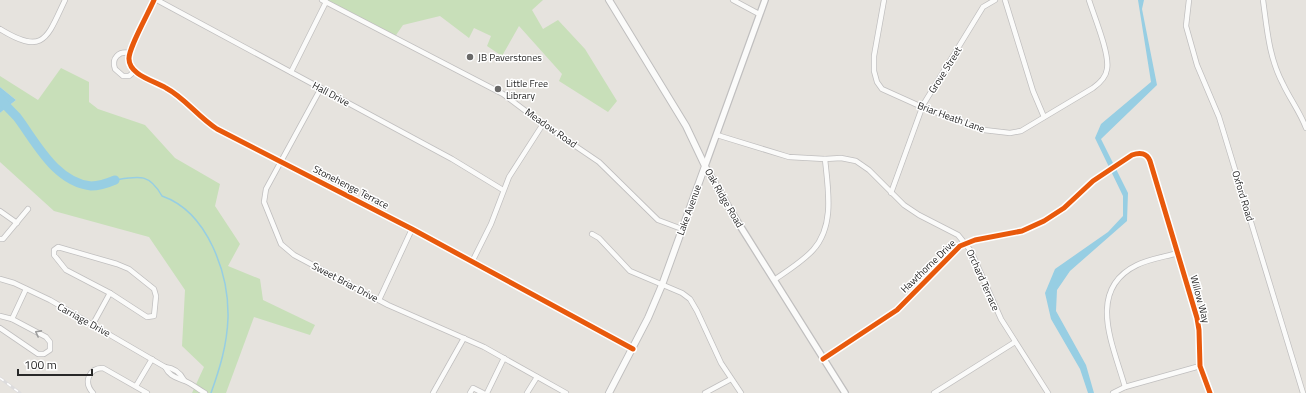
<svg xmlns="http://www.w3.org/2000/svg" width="1306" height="393" viewBox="0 0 1306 393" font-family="'Titillium Web',sans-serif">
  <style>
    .green { fill: #c8dfb9 }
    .water { fill: #97cee3 }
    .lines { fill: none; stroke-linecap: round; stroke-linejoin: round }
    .stream { stroke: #97cee3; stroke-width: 1.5 }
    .river { stroke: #97cee3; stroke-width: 9 }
    .minor-casing { stroke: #c0bfbf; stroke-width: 6 }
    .tertiary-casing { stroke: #c0bfbf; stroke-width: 8 }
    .secondary-casing { stroke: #c0bfbf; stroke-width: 8 }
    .minor { stroke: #fbfbfa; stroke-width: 4.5 }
    .tertiary { stroke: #fbfbfa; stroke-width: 5.5 }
    .secondary { stroke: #fbfbfa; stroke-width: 6 }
    .rail-casing { stroke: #dddcdd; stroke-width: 3 }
    .rail { stroke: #fff; stroke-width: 1.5; stroke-dasharray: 4.5; stroke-linecap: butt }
    .cycleway-casing { stroke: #fff; stroke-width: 8 }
    .cycleway { stroke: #e8590c; stroke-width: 5 }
    .oneway { stroke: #9c9c9c }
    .poi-dot { fill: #6a6968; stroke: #fff; stroke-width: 1.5 }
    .labels { text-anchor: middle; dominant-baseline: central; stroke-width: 3; stroke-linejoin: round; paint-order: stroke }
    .poi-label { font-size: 10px; fill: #282828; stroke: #fff; text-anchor: start }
    .street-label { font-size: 10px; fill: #282828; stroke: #fff }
  </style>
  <rect width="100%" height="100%" fill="#e6e3de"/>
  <!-- green -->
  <g class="green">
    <polygon points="323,0 543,0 532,10 543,29 558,20 585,49 617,101 608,112 559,81 562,74 519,26 502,56 487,46 491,36 474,28 469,38 440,16 403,25 394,38"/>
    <polygon points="61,68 89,82 89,102 98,109 145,125 175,158 220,184 215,206 240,244 228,266 260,279 263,300 315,325 310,335 254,317 226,393 192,393 204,367 182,346 185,290 149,237 54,211 0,162 0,113 16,100 0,87 0,76 38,100"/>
  </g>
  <!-- water -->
  <g class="water">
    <polygon points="1138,0 1144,0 1142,9 1157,85 1101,139 1128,193 1127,221 1070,271 1057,290 1056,311 1086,365 1094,393 1088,393 1080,369 1051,319 1045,293 1055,269 1108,232 1123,216 1123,196 1095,138 1101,124 1151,82"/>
    <polygon points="0,87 16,100 0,113"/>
  </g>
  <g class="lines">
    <!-- stream -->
    <path class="stream" d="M115,180C139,176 149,173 162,196C208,212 229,274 228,318C227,345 220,368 211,393"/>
    <!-- river -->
    <path class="river" d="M0,99C5,105 11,111 17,117C36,142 55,182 91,186C99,186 108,183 115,180"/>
    <!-- minor casing -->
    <g class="minor-casing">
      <g id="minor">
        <path d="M154,0C149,12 128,49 129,59C129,75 155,81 166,88C185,98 198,117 217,129L412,229L633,349"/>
        <polyline points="157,0 452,159 503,190"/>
        <polyline points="322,0 503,94 543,124 599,162 658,220 682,229"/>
        <polyline points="733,0 759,14"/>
        <path d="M884,0L874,56V71L877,82L882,89L922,107L984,130L1010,133L1021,131L1093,88C1100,83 1106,77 1107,69C1110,54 1094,16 1089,0"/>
        <polyline points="1005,0 1033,91 1044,117"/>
        <polyline points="1189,0 1186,26 1197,65 1219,117 1303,393"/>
        <path d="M1263,0C1267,29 1269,58 1283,84C1290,99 1300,112 1306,128"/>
        <path d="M0,29C44,56 47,38 65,0"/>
        <path d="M129,53C119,51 111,58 115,69L123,76H129L135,71"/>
        <polyline points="291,72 326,2"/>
        <polyline points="321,88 266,189 264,202 281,244 294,255 388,305 484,347 566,393"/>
        <polyline points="717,135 789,157 825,159 841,158 856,161 869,170 904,205 919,215 958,235 971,251 1001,319 1048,393"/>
        <polyline points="891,193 923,105 983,7 995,0"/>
        <polyline points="0,211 17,223"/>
        <polyline points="592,234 599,238 630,271 682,293 690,299 697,311 721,363 741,393"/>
        <polyline points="0,239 3,239 28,209"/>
        <polygon points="58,247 117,264 129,269 154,289 156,296 154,316 147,317 110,293 66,270 54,255 54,250"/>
        <polyline points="472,262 491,224 509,177 543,124"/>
        <path d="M0,279L14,283L50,300L165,367C174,368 180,372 184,380"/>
        <path d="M774,280C787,271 802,262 813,250C835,226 828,189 825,159"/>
        <polyline points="379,300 412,229"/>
        <polyline points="0,316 12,319 46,337 50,342 50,350 44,354 38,354 0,328"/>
        <polyline points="12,319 26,289"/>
        <polyline points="93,324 110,293"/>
        <path d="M823,359L897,310L960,246L975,240L1022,231L1044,221L1064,208L1093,181L1132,155C1140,152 1147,153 1150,161L1197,318L1199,330L1200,366L1210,393"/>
        <path d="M165,367C170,377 176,377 185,381C192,384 198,389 205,393"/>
        <polyline points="136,386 152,359"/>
        <path d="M1125,387C1114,347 1085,290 1137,265C1149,259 1164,257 1178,253"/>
        <path d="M93,393C83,382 89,368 103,368L147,393"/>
        <polyline points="433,393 464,338"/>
        <polyline points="470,393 473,388 483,393"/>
        <polyline points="487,393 504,358"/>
        <polyline points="527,393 537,377"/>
        <polyline points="705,393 731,379"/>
        <polyline points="934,393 1015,342"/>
        <polyline points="1113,393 1125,387 1200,366"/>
      </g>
    </g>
    <!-- tertiary casing -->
    <g class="tertiary-casing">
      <polyline id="tertiary" points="765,0 705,166 732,213 845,393"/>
    </g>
    <!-- secondary casing -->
    <g class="secondary-casing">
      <polyline id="secondary" points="609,0 686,126 705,166 662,285 648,318 609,393"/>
    </g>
    <!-- minor -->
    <use href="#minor" class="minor"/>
    <!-- tertiary -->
    <use href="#tertiary" class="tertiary"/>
    <!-- secondary -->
    <use href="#secondary" class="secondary"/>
    <!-- rail casing -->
    <g class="rail-casing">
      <polyline id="rail" points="0,378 20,393"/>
    </g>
    <!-- rail -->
    <use href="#rail" class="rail"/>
    <!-- cycleway casing -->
    <g class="cycleway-casing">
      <g id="cycleway">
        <path d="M154,0C149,12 128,49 129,59C129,75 155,81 166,88C185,98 198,117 217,129L412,229L633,349"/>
        <path d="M823,359L897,310L960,246L975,240L1022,231L1044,221L1064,208L1093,181L1132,155C1140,152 1147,153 1150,161L1197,318L1199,330L1200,366L1210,393"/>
      </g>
    </g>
    <!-- cycleway -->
    <use href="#cycleway" class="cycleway"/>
  </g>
  <!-- one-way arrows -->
  <defs><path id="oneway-chevron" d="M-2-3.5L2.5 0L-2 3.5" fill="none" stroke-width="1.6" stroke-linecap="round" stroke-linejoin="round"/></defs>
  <use class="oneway" href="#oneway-chevron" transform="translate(38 333) rotate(-152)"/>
  <!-- markers -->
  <g class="poi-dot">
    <circle cx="470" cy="57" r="4"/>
    <circle cx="498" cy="89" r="4"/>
  </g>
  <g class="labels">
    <!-- poi labels -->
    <g class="poi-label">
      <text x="478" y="57">JB Paverstones</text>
      <text x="506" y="83">Little Free<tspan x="506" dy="12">Library</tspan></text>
    </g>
    <!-- street labels -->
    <g class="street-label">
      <text transform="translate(945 70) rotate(-58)">Grove Street</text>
      <text transform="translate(331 94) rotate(28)">Hall Drive</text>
      <text transform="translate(951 117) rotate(20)">Briar Heath Lane</text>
      <text transform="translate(551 128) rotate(35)">Meadow Road</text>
      <text transform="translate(351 187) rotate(27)">Stonehenge Terrace</text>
      <text transform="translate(1243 196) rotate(73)">Oxford Road</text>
      <text transform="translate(724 198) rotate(60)">Oak Ridge Road</text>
      <text transform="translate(689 210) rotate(-70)">Lake Avenue</text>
      <text transform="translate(928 266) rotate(-44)">Hawthorne Drive</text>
      <text transform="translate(983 280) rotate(66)">Orchard Terrace</text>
      <text transform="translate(345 282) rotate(28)">Sweet Briar Drive</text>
      <text transform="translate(1200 299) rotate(75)">Willow Way</text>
      <text transform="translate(84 320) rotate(29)">Carriage Drive</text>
    </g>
  </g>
  <!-- scale -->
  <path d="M18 369v6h74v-6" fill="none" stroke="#282828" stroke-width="2"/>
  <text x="24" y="369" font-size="12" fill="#282828" stroke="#ffffff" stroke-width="3" paint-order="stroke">100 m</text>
</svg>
